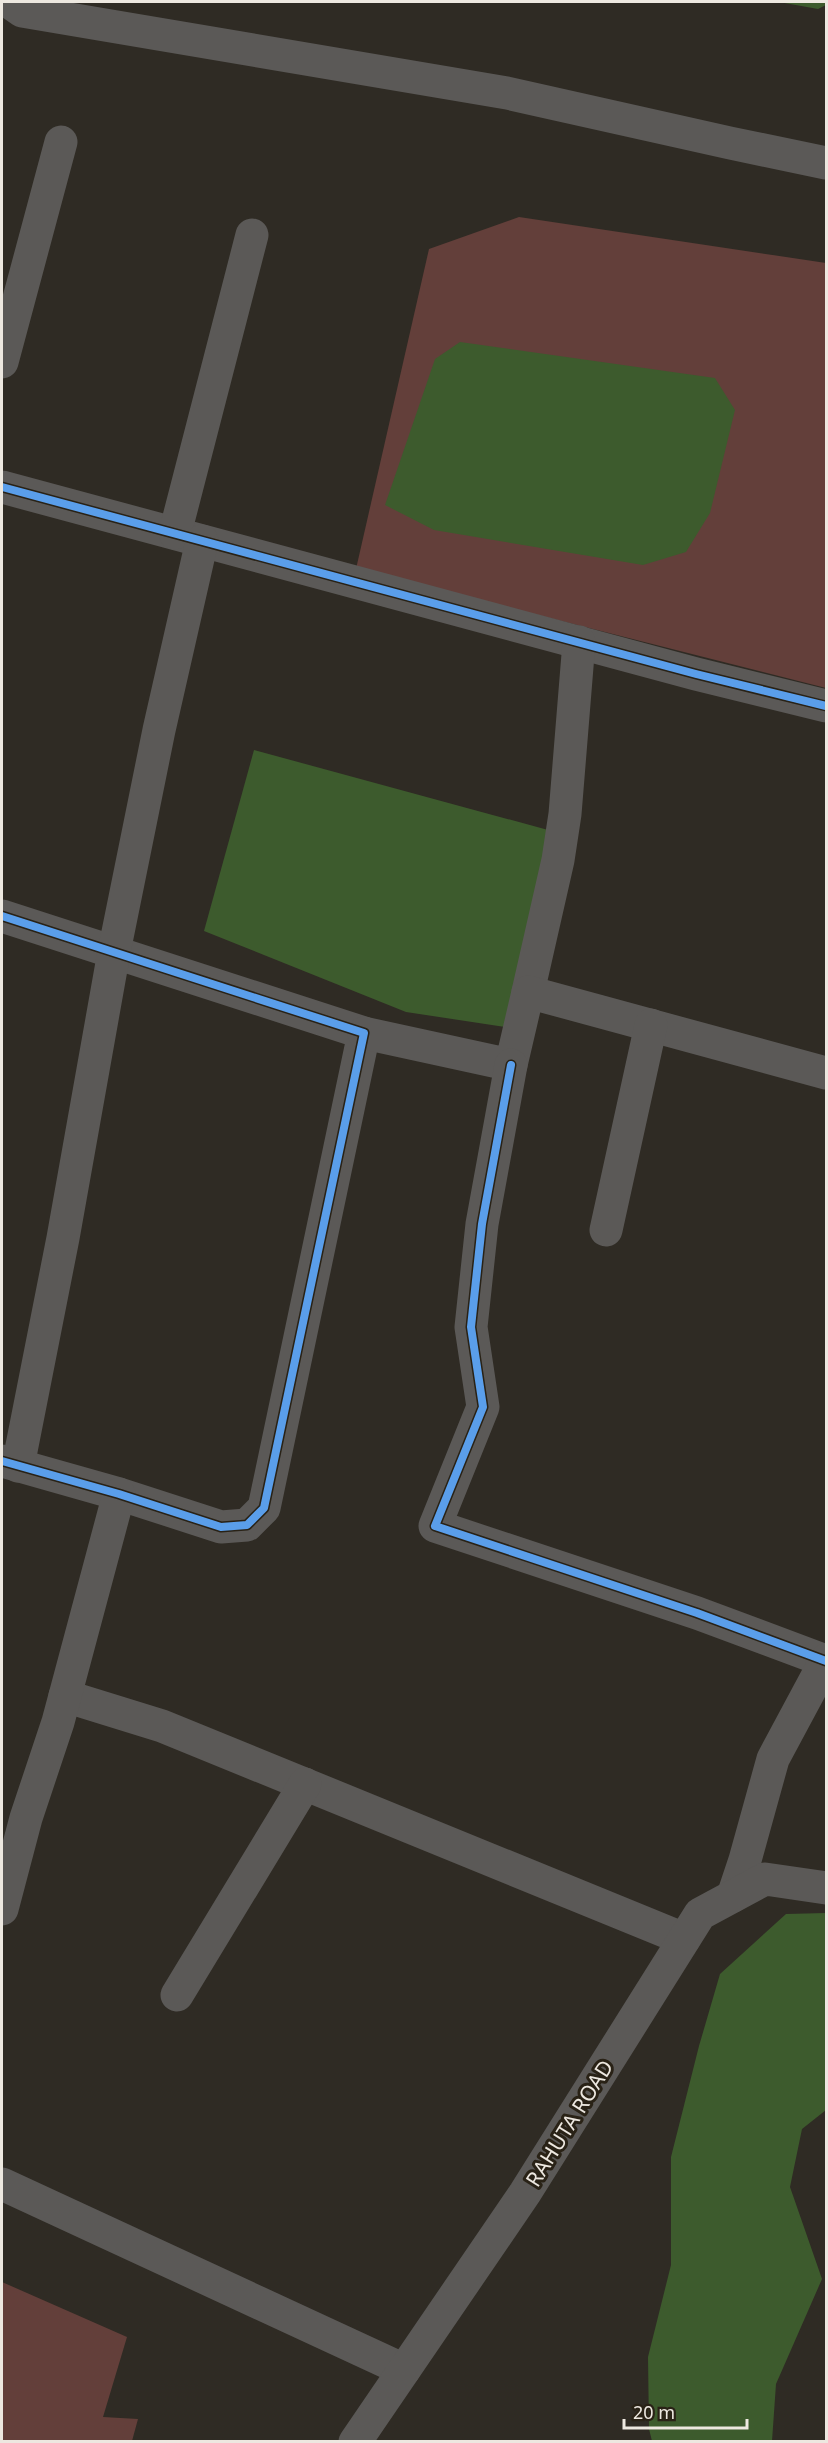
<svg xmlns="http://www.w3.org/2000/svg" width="828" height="2443" viewBox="0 0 828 2443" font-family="'Noto Sans',sans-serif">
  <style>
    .green { fill: #633f3a }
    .water { fill: #3d5b2d }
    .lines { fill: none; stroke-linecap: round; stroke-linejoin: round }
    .minor { stroke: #5b5957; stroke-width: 33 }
    .cycleway-casing { stroke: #292216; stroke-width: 11 }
    .cycleway { stroke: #5a9eea; stroke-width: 8 }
    .labels { text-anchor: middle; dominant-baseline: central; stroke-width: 6; stroke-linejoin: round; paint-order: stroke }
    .street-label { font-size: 21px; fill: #ede8e0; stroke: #292216 }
  </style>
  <rect width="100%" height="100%" fill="#2f2b24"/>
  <!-- green -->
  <g class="green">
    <polygon points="519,217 826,263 826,688 356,569 429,249"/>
    <polygon points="2,2282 127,2337 103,2417 138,2419 132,2441 2,2441"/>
  </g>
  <!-- water -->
  <g class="water">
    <polygon points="779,2 826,2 826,5 818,9"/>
    <polygon points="460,342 715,378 735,410 710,513 686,552 643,565 434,530 385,505 435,359"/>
    <polygon points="254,750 559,833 512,1028 406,1012 204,931"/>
    <polygon points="826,1913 826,2110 802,2129 790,2187 822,2279 776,2384 772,2441 652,2441 649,2429 648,2357 671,2265 671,2157 699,2046 720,1974 786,1914"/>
  </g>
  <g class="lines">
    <!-- minor -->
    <g class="minor">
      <polyline points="9,2 22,11 507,93 730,143 826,163"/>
      <polyline points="2,362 61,142"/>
      <polyline points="2,487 696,674 826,706"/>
      <polyline points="175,533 252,235"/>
      <polyline points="2,916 364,1033 264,1508 247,1525 221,1527 119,1494 2,1461"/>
      <polyline points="528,992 558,860 565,814 579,642"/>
      <polyline points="364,1033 511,1065 528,992 826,1073"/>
      <polyline points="511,1065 482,1224 471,1327 483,1407 435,1526 697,1613 826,1661"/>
      <polyline points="606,1230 651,1025"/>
      <polyline points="18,1466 63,1238 114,952 159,730 202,541"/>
      <polyline points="65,1696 162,1726 684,1939"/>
      <polyline points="733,1896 745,1860 773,1759 826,1660"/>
      <polyline points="2,1909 26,1818 58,1722 119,1494"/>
      <polyline points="177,1995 305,1784"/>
      <polyline points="2,2184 404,2370"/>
      <polyline points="355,2442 525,2193 700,1914 765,1879 826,1888"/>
    </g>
    <!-- cycleway casing -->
    <g class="cycleway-casing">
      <g id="cycleway">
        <polyline points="2,487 696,674 826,706"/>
        <polyline points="2,916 364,1033 264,1508 247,1525 221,1527 119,1494 2,1461"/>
        <polyline points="511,1065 482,1224 471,1327 483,1407 435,1526 697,1613 826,1661"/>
      </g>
    </g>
    <!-- cycleway -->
    <use href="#cycleway" class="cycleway"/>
  </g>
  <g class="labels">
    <!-- street labels -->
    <g class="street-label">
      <text transform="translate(569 2123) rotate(-58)">RAHUTA ROAD</text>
    </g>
  </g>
  <!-- border -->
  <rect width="828" height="2443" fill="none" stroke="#ede8e0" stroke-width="6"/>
  <!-- scale -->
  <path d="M624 2419v9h123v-9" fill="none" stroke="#ede8e0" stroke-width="3"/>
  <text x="633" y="2419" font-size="18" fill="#ede8e0" stroke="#292216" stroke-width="4.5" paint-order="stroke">20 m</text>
</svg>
